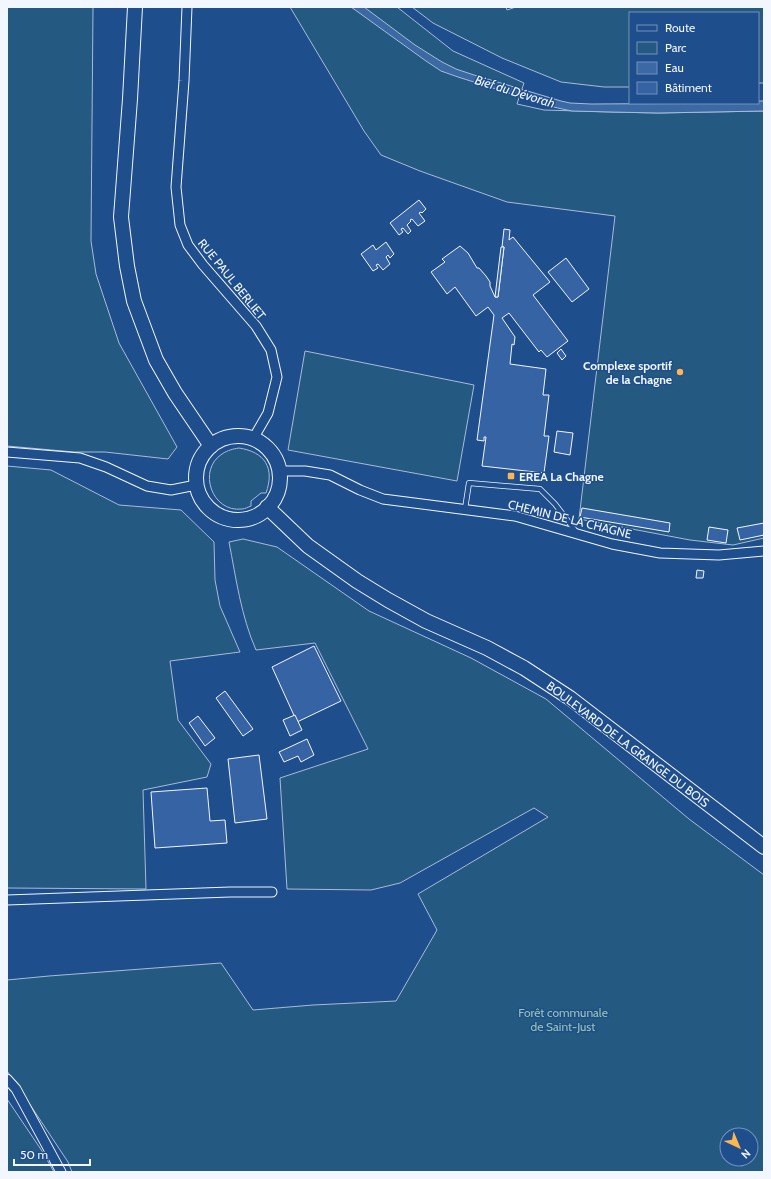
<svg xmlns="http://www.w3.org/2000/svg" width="771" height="1179" viewBox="0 0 771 1179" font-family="Cabin,sans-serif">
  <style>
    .green { fill: #245a82; stroke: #a8bbd7; fill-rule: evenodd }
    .water { fill: #3b69a3; stroke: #a8bbd7 }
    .building { fill: #3563a3; stroke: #f2f6ff }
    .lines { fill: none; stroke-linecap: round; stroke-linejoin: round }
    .service-casing { stroke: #f2f6ff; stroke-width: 6 }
    .minor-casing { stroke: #f2f6ff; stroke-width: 11 }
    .primary-casing { stroke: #f2f6ff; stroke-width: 16 }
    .service { stroke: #1f4e8c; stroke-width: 4.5 }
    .minor { stroke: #1f4e8c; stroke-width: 9 }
    .primary { stroke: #1f4e8c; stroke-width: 14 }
    .poi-dot { fill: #ffb74d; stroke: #1f4e8c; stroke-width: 1.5 }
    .labels { text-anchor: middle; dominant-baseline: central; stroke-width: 3; stroke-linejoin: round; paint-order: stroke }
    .street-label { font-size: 12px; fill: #f2f6ff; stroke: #1f4e8c }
    .poi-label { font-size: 12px; font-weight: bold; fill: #f2f6ff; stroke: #1f4e8c; text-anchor: end }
    .park-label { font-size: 12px; fill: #97c8a6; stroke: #1f4e8c }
    .water-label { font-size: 13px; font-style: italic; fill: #f2f6ff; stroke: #1f4e8c }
  </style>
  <rect width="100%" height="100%" fill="#1f4e8c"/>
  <!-- green -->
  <g class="green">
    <polygon points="7,7 93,7 91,241 96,274 119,343 177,447 168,459 105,452 74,452 7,446"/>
    <polygon points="290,7 397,7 453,51 524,83 517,104 544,110 611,112 658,113 764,111 764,538 733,545 690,540 579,519 615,216 507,202 420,171 381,155 364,131"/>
    <polygon points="412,7 506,7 507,10 516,7 764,7 764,83 758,83 758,13 630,13 630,87 604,87 561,82 502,58 433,23"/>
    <polygon points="305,351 474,385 457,481 288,450"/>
    <path d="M239,448C265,452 275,468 266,493H261L251,501V506C248,507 245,509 242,509C212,513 197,470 222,454C228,450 233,449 239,448Z"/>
    <polygon points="7,466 51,470 119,505 181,510 214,542 215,580 220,606 240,652 170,661 178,720 211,764 207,777 143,790 146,889 7,888"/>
    <path d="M243,539L277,547L369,611L471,658L546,699L689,819L764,875V1172H72L68,1162L19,1088L7,1071V980L49,976L221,963L253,1010L313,1005L396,1001L437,930L418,894L548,817L534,808L400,883L371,890L287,889L280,778L368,749L315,643L256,650C241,616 236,578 229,542ZM727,1135H751V1159H727Z"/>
    <polygon points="7,1099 42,1151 54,1172 7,1172"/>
  </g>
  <!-- water -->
  <polygon class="water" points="351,7 364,7 415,45 442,62 456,69 474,75 561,101 570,103 591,104 758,103 758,101 764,101 764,111 658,113 611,112 572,111 553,107 458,77 441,71 426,61"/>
  <!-- building -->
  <g class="building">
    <polygon points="419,200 426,209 422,213 421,212 419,213 425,221 418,226 412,219 410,220 411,221 407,225 411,231 408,234 403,228 401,229 403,232 399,235 390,223"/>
    <polygon points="504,229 510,230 509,240 513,237 550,282 533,295 568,341 547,357 541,350 539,352 509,313 502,318 515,337 514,345 512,344 510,364 546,369 543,395 549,395 544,436 549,436 544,473 482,466 486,437 484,437 484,441 477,440 494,315 488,307 476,316 455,287 447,294 431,272 445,262 442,259 460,246 468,253 477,268 479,268 486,276 490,282 490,286 495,297 498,297 504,247 502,247"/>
    <polygon points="386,242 394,254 390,258 388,255 386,257 390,264 383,270 378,264 376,265 378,268 373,271 361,254 373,245 376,250"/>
    <polygon points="501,247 504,247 498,297 495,297"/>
    <polygon points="566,258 589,289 572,302 548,272"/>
    <polygon points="561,349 566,356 562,360 557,353"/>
    <polygon points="557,431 573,433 570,455 554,452"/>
    <polygon points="582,508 670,523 669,532 580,517"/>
    <polygon points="764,523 764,535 740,540 737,528"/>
    <polygon points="709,527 728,530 726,543 707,540"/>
    <polygon points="697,570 704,571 703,578 696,578"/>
    <polygon points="314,646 341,701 297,722 272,667"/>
    <polygon points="225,691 253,729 243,736 216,698"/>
    <polygon points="295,715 302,730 290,736 283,720"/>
    <polygon points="198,716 215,738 205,746 189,723"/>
    <polygon points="307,739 314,755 301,762 298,756 284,762 279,752"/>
    <polygon points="259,755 267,819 235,823 228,759"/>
    <polygon points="207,788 210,821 225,820 227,843 155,848 151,792"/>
  </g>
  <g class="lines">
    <!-- service casing -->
    <g class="service-casing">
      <polyline id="service" points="465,509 469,483 540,489 555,504 577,533"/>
    </g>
    <!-- minor casing -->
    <g class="minor-casing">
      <g id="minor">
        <polyline points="187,7 184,81 176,187 180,225 188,245 203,265 256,326 271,350 277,377 268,413 253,439"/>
        <polyline points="7,452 80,458 106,467 147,486 171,490 196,485"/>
        <polyline points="279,471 305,471 330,475 360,490 383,499 515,516 612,544 660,553 719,555 764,551"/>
        <polyline points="7,900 230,892 272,892"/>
        <polyline points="7,1079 16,1089 61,1172"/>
      </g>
    </g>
    <!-- primary casing -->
    <g class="primary-casing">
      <g id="primary">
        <polyline points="135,7 130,99 121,217 127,266 134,301 156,360 175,393 211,446"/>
        <circle cx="238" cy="478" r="42"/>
        <polyline points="267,507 308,546 357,581 388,600 426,621 487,648 524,668 570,698 764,847"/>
      </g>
    </g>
    <!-- service -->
    <use href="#service" class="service"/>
    <!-- minor -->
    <use href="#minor" class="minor"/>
    <!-- primary -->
    <use href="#primary" class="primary"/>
  </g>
  <!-- markers -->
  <g class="poi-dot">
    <circle cx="680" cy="372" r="4"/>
    <rect x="507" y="472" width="8" height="8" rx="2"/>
  </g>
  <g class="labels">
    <!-- street labels -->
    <g class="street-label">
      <text transform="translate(232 279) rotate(51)">RUE PAUL BERLIET</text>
      <text transform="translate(570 519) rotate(14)">CHEMIN DE LA CHAGNE</text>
      <text transform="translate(628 744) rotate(37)">BOULEVARD DE LA GRANGE DU BOIS</text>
    </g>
    <!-- poi labels -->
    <g class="poi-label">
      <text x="672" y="365">Complexe sportif<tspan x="672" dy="14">de la Chagne</tspan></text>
      <text x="519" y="476" text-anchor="start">EREA La Chagne</text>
    </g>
    <!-- park labels -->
    <g class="park-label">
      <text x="563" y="1012">Forêt communale<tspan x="563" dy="14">de Saint-Just</tspan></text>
    </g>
    <!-- water labels -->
    <g class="water-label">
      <text transform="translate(515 91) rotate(17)">Bief du Dévorah</text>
    </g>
  </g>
  <!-- border -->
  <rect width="771" height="1179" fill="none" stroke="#f2f6ff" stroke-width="16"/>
  <!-- legend -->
  <rect x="629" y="12" width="130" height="92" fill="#1f4e8c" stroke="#7391ba"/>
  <rect x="637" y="25" width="20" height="6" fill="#1f4e8c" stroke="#7391ba"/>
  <text x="665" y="32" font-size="12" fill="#f2f6ff">Route</text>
  <rect x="637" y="42" width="20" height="12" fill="#245a82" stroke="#7391ba"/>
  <text x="665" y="52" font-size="12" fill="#f2f6ff">Parc</text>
  <rect x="637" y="62" width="20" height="12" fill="#3b69a3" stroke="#7391ba"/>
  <text x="665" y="72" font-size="12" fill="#f2f6ff">Eau</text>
  <rect x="637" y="82" width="20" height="12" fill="#3563a3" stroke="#7391ba"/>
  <text x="665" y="92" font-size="12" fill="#f2f6ff">Bâtiment</text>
  <!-- north arrow -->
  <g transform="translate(739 1147) rotate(136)"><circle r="19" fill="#1f4e8c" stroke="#7391ba"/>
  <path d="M0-3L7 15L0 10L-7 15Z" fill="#ffb74d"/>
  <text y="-6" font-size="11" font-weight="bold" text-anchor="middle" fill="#f2f6ff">N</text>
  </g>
  <!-- scale -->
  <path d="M14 1159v6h76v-6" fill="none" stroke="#f2f6ff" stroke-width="2"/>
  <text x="20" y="1159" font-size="12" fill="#f2f6ff" stroke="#1f4e8c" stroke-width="3" paint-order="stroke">50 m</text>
</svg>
